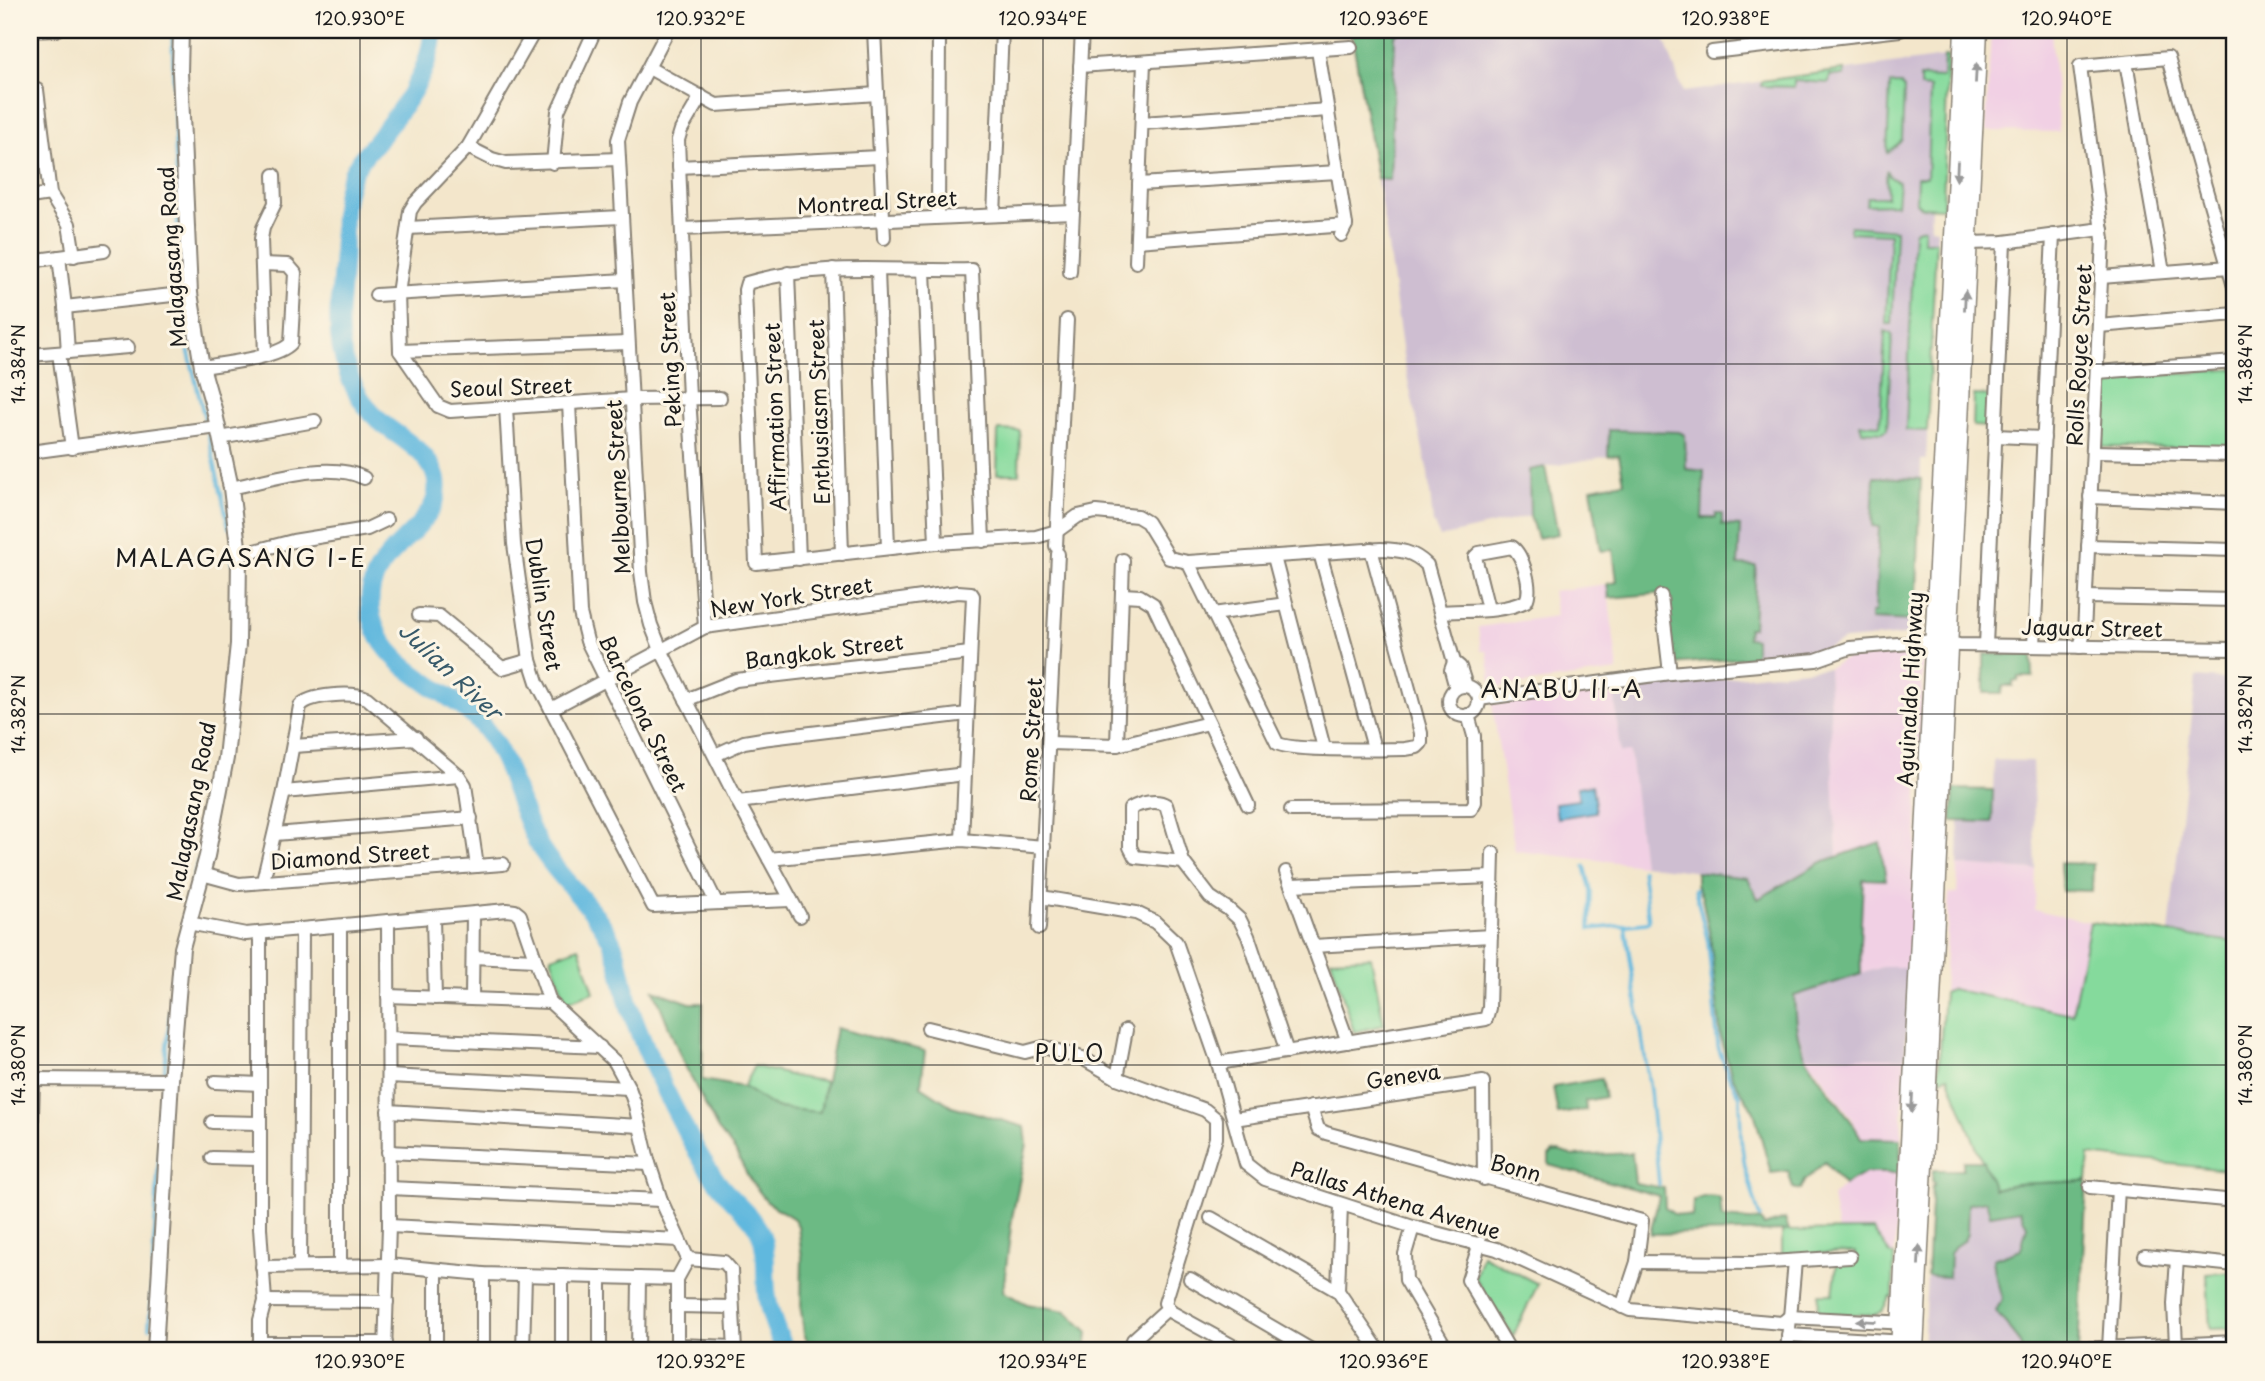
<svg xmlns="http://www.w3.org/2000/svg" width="2265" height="1381" viewBox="0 0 2265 1381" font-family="'Playpen Sans',sans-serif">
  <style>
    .built { fill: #f1d0e4 }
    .industrial { fill: #cebed1 }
    .green { fill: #85da9c; stroke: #507b5c; stroke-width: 2 }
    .forest { fill: #6cba84; stroke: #446b50; stroke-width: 2 }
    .water { fill: #61b8de; stroke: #3e6a7d; stroke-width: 2 }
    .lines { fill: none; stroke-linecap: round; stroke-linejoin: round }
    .stream { stroke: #61b8de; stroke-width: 3.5 }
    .river { stroke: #61b8de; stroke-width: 19 }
    .minor-casing { stroke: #888174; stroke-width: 16 }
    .major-casing { stroke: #888174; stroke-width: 18 }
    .highway-casing { stroke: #888174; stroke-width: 21 }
    .minor { stroke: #fff; stroke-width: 12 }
    .major { stroke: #fff; stroke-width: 14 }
    .highway { stroke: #fff; stroke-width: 18 }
    .oneway { fill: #999 }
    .ticks { fill: none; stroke: #1c1c1c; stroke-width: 2; stroke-opacity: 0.45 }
    .labels { text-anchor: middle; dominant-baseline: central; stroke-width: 6; stroke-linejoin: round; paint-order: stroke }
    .street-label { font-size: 21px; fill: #1c1c1c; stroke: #fcf5e5 }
    .water-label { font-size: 23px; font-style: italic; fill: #385a6a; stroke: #fcf5e5 }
    .neighbourhood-label { font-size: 23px; letter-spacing: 2px; fill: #1c1c1c; stroke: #fcf5e5 }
    .quarter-label { font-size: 24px; letter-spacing: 2px; fill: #1c1c1c; stroke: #fcf5e5 }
    .neatline { fill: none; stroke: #1c1c1c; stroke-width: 2.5 }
    .ticks-label { font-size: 18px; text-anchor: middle; fill: #1c1c1c }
  </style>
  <rect width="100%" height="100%" fill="#fcf5e5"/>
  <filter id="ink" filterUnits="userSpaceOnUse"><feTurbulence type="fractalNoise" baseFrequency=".0143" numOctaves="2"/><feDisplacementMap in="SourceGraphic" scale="14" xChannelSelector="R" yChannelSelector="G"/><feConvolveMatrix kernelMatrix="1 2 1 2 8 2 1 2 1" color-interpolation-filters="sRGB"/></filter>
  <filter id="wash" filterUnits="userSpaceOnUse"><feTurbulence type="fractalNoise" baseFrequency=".00686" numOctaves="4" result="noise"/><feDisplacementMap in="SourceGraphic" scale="28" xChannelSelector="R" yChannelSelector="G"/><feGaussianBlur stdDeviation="1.57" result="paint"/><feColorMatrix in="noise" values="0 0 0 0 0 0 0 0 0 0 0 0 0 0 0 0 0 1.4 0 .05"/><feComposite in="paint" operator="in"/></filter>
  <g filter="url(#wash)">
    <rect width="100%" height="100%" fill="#f3e6cb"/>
    <!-- built -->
    <g class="built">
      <polygon points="1991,30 2051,30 2059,132 1986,131"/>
      <polygon points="1607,584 1618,671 1492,688 1487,651 1481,651 1478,627 1556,616 1552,591"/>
      <polygon points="1921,651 1923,657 1915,874 1909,967 1882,967 1861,974 1860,943 1863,879 1886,879 1880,843 1837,856 1828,668 1847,658"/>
      <polygon points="1614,689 1620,752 1630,752 1643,865 1515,851 1492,704"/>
      <polygon points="1958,865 2036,870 2035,910 2090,922 2072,1014 1951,989 1944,993 1949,893 1957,894"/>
      <polygon points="1806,1056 1905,1058 1901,1139 1862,1138 1851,1117"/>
      <polygon points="1865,1173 1900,1173 1894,1255 1891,1255 1873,1230 1838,1231 1832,1197 1848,1181"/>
    </g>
    <!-- industrial -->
    <g class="industrial">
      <polygon points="1351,30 1661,30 1683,92 1944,57 1937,208 1931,208 1930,228 1937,229 1926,460 1921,460 1916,634 1845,640 1817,652 1673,664 1672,445 1529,470 1530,516 1440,537 1433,523 1428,473 1404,362 1386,232"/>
      <polygon points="1828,668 1837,856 1822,862 1758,900 1748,878 1643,865 1630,752 1620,753 1614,689"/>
      <polygon points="2196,677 2235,680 2235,942 2169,933"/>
      <polygon points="1994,760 2032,761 2036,870 1958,865 1959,822 1992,822"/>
      <polygon points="1882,967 1909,967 1905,1058 1806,1056 1797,1030 1794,996"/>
      <polygon points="2087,1181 2078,1351 1923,1351 1931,1203 2014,1184"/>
    </g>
    <!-- green -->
    <g class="green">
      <polygon points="1948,56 1943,208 1921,207 1916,202 1917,177 1927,177 1930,88 1920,87 1920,77 1943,78 1944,57"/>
      <polygon points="1844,70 1844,76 1830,75 1829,83 1794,81 1794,87 1761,86 1762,81"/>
      <path d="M1890,84H1900L1904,89L1902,139C1900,145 1891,147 1887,154Z"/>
      <polygon points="1886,170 1890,177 1899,182 1897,204 1866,205 1867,197 1887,197"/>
      <polygon points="1850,226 1896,230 1892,324 1886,324 1890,234 1850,232"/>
      <polygon points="1924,228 1923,241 1936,241 1927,431 1906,430 1914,233 1916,230"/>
      <polygon points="1885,331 1892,334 1887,429 1883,432 1862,431 1860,424 1880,425"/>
      <polygon points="2235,369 2235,449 2102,447 2102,380"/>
      <polygon points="1974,395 1993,396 1992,427 1973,426"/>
      <polygon points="998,430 1020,431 1019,474 997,474"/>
      <polygon points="2090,922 2235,942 2235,1171 2089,1155 2087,1181 2015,1184 1993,1189 1948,1076 1938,1080 1944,993 1951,989 2072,1014"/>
      <polygon points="579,947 594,992 566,1002 551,957"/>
      <polygon points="1371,957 1384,1025 1354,1032 1331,959"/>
      <polygon points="754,1066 797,1077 825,1081 820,1113 776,1108 743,1087"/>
      <polygon points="1873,1230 1891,1255 1894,1255 1893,1297 1890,1297 1882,1311 1873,1315 1818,1313 1819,1294 1833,1294 1837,1263 1855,1262 1855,1252 1782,1255 1782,1231"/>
      <polygon points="1482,1255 1538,1284 1513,1336 1475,1278"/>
      <polygon points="2235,1272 2235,1328 2210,1329 2207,1274"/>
      <polygon points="1796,1341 1871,1346 1879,1351 1792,1351"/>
    </g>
    <!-- forest -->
    <g class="forest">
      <path d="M1351,30H1432C1420,35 1404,26 1395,36L1390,180L1377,179Z"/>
      <polygon points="1609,430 1679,432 1685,435 1686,469 1704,471 1702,518 1716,518 1716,514 1722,514 1722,525 1740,526 1738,565 1756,566 1753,628 1748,628 1747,638 1755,639 1755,657 1673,664 1665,593 1609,598 1607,584 1617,582 1613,550 1601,551 1591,488 1624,482 1619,455 1608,456"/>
      <polygon points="1545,467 1558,534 1537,538 1530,516 1529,470"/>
      <polygon points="1874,477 1921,479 1916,621 1871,619 1871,613 1875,612 1879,527 1872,526"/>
      <polygon points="1984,654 2032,655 2033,677 2019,677 2018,681 2013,682 2013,686 2003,686 2002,693 1984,693"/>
      <polygon points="1954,789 1993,790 1992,822 1952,821"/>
      <path d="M1880,842L1886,880L1863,879L1860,943L1861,974L1794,996C1795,1013 1795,1030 1801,1046C1813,1077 1845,1106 1861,1138L1901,1139L1900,1173H1865L1844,1185L1825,1162L1804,1181L1800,1190L1793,1188L1788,1171L1771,1173L1754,1112L1732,1076L1721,1040L1710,936L1702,897L1696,885V872L1748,878L1758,899L1822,862Z"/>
      <polygon points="2060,863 2093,864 2092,891 2062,890"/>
      <polygon points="654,990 690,1003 703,1003 702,1080 743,1087 776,1108 820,1112 836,1028 925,1051 921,1086 952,1106 1025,1127 1027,1144 1012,1218 1003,1292 1027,1304 1066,1311 1088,1332 1086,1351 811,1351 804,1334 801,1310 802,1258 798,1226 794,1219 767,1202 749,1178 735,1151 717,1128 683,1062"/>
      <polygon points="1601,1079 1605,1097 1585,1101 1586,1110 1558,1114 1553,1087"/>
      <path d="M1559,1151L1573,1156L1632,1153L1635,1183L1664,1188L1665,1208L1674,1214L1692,1217L1693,1201C1703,1196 1709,1195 1720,1198L1722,1218L1761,1221L1764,1226L1785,1219L1789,1231L1650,1234L1659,1196L1549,1165V1156L1553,1152Z"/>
      <path d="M1963,1161H1983L1994,1189L2015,1184L2087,1181L2078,1351H2022C2019,1333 2005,1326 1996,1311L2002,1299L1995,1273L1993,1259L2021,1249L2027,1226L2020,1210L1990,1215L1986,1201L1968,1204L1967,1234L1964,1240L1954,1247L1950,1254L1949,1277L1927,1276L1932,1186H1934V1182H1932L1933,1170H1963Z"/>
    </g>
    <!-- water -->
    <polygon class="water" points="1592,785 1596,812 1557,818 1555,803 1579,800 1577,787"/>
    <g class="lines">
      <!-- stream -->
      <g class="stream">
        <polyline points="172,30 180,315 206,425"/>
        <polyline points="208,434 229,528"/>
        <polyline points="231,546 232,563"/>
        <polyline points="202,843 220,752"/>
        <polyline points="1585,866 1591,891 1590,929 1646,923 1649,921 1642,870"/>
        <polyline points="193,881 198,860"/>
        <polyline points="1695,889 1708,942 1718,1047 1729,1077 1740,1096 1741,1139 1745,1167 1760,1218"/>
        <polyline points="1625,925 1650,1090 1659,1184"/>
        <polyline points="164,1076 170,1012"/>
        <polyline points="149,1328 163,1087"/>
      </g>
      <!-- river -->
      <path class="river" d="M433,30C431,72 404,106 379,138C369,151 358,160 352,175C340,202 344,230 343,259C342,277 340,295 339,313C337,353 351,397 383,424C402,439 430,453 436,478C448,532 355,548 372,618C386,674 453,688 485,729C509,759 516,800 533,834C552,874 591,901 611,940C622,963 623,990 632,1014C647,1056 673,1107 694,1146C704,1164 716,1182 730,1197C740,1208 753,1218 760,1232C767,1249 765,1267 766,1285C767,1309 775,1330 786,1351"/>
    </g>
  </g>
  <g filter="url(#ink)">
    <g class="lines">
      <!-- minor casing -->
      <g class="minor-casing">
        <g id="minor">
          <polyline points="535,30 468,147 415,203 410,211 398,294 400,351 438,406 450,411 632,399 720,398"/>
          <polyline points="668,30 630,102 618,140 641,572 645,602 651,625 661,650 738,802 800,916"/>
          <polyline points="874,30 884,238"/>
          <polyline points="30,31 56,30"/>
          <polyline points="1318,50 1346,225 1341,235"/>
          <polyline points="1712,52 1900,30"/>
          <polyline points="2126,62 2163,272"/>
          <polyline points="1080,66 1351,47"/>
          <polyline points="649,68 716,105 877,94"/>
          <polyline points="30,92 37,90 50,194 69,224 74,256"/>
          <polyline points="701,96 681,130 678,140 689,398 705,627"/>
          <polyline points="1142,123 1328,110"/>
          <polyline points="468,147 492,159 506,163 619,159"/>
          <polyline points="553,163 558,111 595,30"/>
          <polyline points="679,167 879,157"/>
          <polyline points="1139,184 1338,172"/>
          <polyline points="30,197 50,194"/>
          <polyline points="994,215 1002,30"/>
          <polyline points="938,217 939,30"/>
          <polyline points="408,228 621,217"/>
          <polyline points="682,229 1073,212"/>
          <polyline points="1137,241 1346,225"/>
          <polyline points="1968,243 2004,242 2102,229"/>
          <polyline points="30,261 104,251"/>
          <polyline points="1136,262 1144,62"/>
          <polyline points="833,269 842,554"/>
          <polyline points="878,270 888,548"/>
          <polyline points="924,271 936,543"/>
          <polyline points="1070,272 1082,30"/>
          <polyline points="788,273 799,559"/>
          <polyline points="2101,277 2229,267"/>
          <polyline points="376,295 625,280"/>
          <polyline points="65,307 190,293"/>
          <polyline points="2099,326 2235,314"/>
          <polyline points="400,351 628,343"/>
          <polyline points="68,352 128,347"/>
          <polyline points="59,353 72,448"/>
          <polyline points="30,355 68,352 65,307 59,257"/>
          <polyline points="265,355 261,239 263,228 275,203 274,175"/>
          <path d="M202,367C222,364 278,358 291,343L295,273L288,265L262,264"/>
          <polyline points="2097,372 2235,362"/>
          <polyline points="569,404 580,613 587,641 716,902"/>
          <polyline points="506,407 514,544 530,660 537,682 653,906 791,900"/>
          <polyline points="1995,436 2044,438"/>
          <polyline points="220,438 315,421"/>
          <polyline points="30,452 218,427"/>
          <polyline points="2093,452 2235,455"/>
          <path d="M231,488C269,480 329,460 364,478"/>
          <polyline points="2090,497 2235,503"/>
          <path d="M983,541L972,270C897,272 820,261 747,283L745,290L756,563L936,543L1036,537L1057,531L1078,516L1096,512L1137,516L1147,522L1169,558L1188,562L1381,549C1400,550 1413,551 1427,565L1454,662L1460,667L1466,686"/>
          <polyline points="1056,546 1067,320"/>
          <polyline points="2088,546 2235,550"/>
          <polyline points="1320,553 1374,748"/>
          <polyline points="239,555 293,541 367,529 386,520"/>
          <polyline points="1274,557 1324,748"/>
          <path d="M1188,562L1277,743C1290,752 1383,749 1405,749L1417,747L1421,743V733L1371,549"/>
          <polyline points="1123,595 1140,596 1153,604 1248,805"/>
          <polyline points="1661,596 1670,673"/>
          <polyline points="2086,597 2235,600"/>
          <path d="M1441,612C1467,610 1502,613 1526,601C1533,589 1523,555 1512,547L1479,553L1475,557L1488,609"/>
          <polyline points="1213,614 1286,604"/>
          <polyline points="419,615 439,616 502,668 530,660"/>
          <polyline points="1986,645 2004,242"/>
          <polyline points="2034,646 2053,235"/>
          <polyline points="2080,647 2084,633 2103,239 2080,66 2168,58 2235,290"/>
          <polyline points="1454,662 1451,670 1456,688"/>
          <circle cx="1464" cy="701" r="15"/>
          <polyline points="1479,699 1670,673 1816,660 1850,648 1934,641 1959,645 2235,649"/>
          <polyline points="686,700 736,680 970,653"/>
          <polyline points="551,709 705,627 958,592 971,593 973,596 962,840"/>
          <polyline points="1049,743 1117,745 1209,723"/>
          <polyline points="1117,745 1123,560"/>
          <polyline points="293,746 416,738"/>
          <polyline points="715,755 744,742 762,739 967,714"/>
          <polyline points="284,792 459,776"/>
          <polyline points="738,802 965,774"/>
          <polyline points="1291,810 1471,809 1475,802 1474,736 1468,715"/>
          <polyline points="275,834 471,818"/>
          <polyline points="769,859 962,840 1044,847"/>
          <path d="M1183,862L1135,857L1130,847V809C1140,803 1157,799 1166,805L1183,862L1210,897L1228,909L1240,920L1248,936L1287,1052"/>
          <polyline points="1286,872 1348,1042"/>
          <polyline points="202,874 239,884 503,864"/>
          <path d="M263,881L284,792L300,706C310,694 353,692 367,698L459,776L465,785L477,866"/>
          <polyline points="1291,885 1492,877"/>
          <polyline points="1041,897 1136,913 1155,922 1176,942 1218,1063 1246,1164 1265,1179 1413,1227 1497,1249 1630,1310 1782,1323 1789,1317 1908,1323"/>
          <polyline points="433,918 435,998"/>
          <polyline points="188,923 246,934 507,910 515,911 520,915 550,1002 615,1062 629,1088 635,1105 648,1160 661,1200 688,1259"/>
          <polyline points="340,926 340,1265"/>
          <polyline points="1039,928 1058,554"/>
          <polyline points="1313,946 1491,936"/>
          <polyline points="473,957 534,960"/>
          <polyline points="388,996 550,1002"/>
          <polyline points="472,999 473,914"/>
          <polyline points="928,1028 1025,1052 1044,1047 1082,1058 1117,1078 1205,1110 1216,1119 1216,1138 1165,1303 1171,1312 1242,1351"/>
          <polyline points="389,1038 600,1047"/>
          <polyline points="1218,1063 1486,1019 1489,1008 1493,853"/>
          <polyline points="389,1076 629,1088"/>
          <polyline points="1117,1078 1126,1030"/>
          <polyline points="30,1079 171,1080"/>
          <polyline points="215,1082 260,1084"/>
          <polyline points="1311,1107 1318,1129 1326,1133 1642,1221 1637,1262 1622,1307"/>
          <polyline points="388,1111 640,1126"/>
          <polyline points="1234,1119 1483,1082 1484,1179"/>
          <polyline points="212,1122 260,1123"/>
          <polyline points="388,1152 649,1164"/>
          <polyline points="212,1158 260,1159"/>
          <polyline points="2090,1187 2235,1201"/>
          <polyline points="389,1188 661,1200"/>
          <polyline points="30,1194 33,1079"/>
          <polyline points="1211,1218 1338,1291 1379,1351"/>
          <polyline points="389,1226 679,1240"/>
          <polyline points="1413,1227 1405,1254 1406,1280 1448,1351"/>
          <polyline points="1480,1243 1468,1280 1510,1351"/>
          <polyline points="2145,1256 2235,1265"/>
          <polyline points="688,1259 724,1262 731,1270 735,1351"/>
          <polyline points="1637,1262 1753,1263 1850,1257"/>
          <polyline points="300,1265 302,929"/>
          <polyline points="262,1267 388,1265 483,1274 677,1279"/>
          <polyline points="1190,1279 1313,1351"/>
          <polyline points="1338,1291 1341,1205"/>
          <polyline points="265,1301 387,1302"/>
          <polyline points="677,1306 732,1307"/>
          <polyline points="1788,1335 1906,1342"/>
          <polyline points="259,1343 386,1343"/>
          <polyline points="677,1345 734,1347"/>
          <polyline points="2176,1345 2174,1304 2177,1259"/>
          <polyline points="2109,1348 2118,1189"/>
          <polyline points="2080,1349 2235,1342"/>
          <polyline points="260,1351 260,1320 265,1301 260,1228 260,933"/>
          <polyline points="385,1351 389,1226 388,922"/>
          <polyline points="436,1351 436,1270"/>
          <polyline points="483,1351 483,1274"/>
          <polyline points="523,1351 525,1275"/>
          <polyline points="562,1351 562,1276"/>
          <polyline points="600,1351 600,1277"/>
          <polyline points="638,1351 639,1278"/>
          <polyline points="677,1351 677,1279 688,1259"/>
          <polyline points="1130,1351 1133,1340 1167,1309"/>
          <polyline points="1787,1351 1795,1261"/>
        </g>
      </g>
      <!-- major casing -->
      <g class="major-casing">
        <polyline id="major" points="155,1351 171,1080 182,948 207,856 226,758 238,644 239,555 231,488 214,409 202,367 190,293 180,72 181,30"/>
      </g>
      <!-- highway casing -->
      <g class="highway-casing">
        <g id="highway">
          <polyline points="1900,1351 1964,30"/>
          <polyline points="1914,1351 1978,30"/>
        </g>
      </g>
      <!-- minor -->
      <use href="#minor" class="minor"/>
      <!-- major -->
      <use href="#major" class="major"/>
      <!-- highway -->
      <use href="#highway" class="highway"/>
    </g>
    <!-- one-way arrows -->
    <defs><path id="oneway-solid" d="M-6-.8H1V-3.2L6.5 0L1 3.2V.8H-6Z" transform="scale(1.75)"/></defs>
    <g class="oneway">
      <use href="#oneway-solid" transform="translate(1976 73) rotate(-87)"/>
      <use href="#oneway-solid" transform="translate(1957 171) rotate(93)"/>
      <use href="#oneway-solid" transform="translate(1965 300) rotate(-87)"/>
      <use href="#oneway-solid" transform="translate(1912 1103) rotate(93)"/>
      <use href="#oneway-solid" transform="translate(1919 1255) rotate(-87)"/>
      <use href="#oneway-solid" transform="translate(1866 1321) rotate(-177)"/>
    </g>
  </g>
  <!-- ticks -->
  <path class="ticks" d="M360,30V1351M701,30V1351M1043,30V1351M1384,30V1351M1726,30V1351M2067,30V1351M30,364H2235M30,714H2235M30,1065H2235"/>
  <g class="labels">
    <!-- street labels -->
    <g class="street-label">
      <text transform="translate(877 201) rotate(-3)">Montreal Street</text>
      <text transform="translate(171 257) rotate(-94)">Malagasang Road</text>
      <text transform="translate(2078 355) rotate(-87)">Rolls Royce Street</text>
      <text transform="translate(669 360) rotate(-93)">Peking Street</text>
      <text transform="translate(511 386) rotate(-2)">Seoul Street</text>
      <text transform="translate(818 412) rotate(-92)">Enthusiasm Street</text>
      <text transform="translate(774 417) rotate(-92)">Affirmation Street</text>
      <text transform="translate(617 487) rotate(-93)">Melbourne Street</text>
      <text transform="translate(791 596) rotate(-9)">New York Street</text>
      <text transform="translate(545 604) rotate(81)">Dublin Street</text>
      <text transform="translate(2092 627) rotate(1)">Jaguar Street</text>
      <text transform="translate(824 650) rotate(-7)">Bangkok Street</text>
      <text transform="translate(1909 689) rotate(-87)">Aguinaldo Highway</text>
      <text transform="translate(644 713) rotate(64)">Barcelona Street</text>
      <text transform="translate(1030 740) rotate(-87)">Rome Street</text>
      <text transform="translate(190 811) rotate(-79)">Malagasang Road</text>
      <text transform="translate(350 855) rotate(-4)">Diamond Street</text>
      <text transform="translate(1403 1075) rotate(-8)">Geneva</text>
      <text transform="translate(1516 1167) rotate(15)">Bonn</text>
      <text transform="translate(1396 1199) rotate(17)">Pallas Athena Avenue</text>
    </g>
    <!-- water labels -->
    <g class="water-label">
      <text transform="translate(451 670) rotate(43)">Julian River</text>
    </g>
    <!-- neighbourhood labels -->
    <g class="neighbourhood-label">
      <text x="1070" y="1052">PULO</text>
    </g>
    <!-- quarter labels -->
    <g class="quarter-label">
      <text x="241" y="557">MALAGASANG I-E</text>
      <text x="1562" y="688">ANABU II-A</text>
    </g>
  </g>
  <!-- margin -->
  <rect width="2265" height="1381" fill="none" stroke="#fcf5e5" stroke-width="77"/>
  <rect x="38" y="38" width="2188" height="1304" class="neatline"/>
  <g class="ticks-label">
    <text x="360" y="25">120.930°E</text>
    <text x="701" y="25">120.932°E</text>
    <text x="1043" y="25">120.934°E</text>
    <text x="1384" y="25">120.936°E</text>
    <text x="1726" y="25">120.938°E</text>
    <text x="2067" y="25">120.940°E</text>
    <text transform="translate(19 364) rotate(-90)" y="6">14.384°N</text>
    <text transform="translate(2246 364) rotate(-90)" y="6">14.384°N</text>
    <text transform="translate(19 714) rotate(-90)" y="6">14.382°N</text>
    <text transform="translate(2246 714) rotate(-90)" y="6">14.382°N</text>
    <text transform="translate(19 1065) rotate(-90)" y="6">14.380°N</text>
    <text transform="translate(2246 1065) rotate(-90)" y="6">14.380°N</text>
    <text x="360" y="1368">120.930°E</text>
    <text x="701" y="1368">120.932°E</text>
    <text x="1043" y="1368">120.934°E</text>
    <text x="1384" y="1368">120.936°E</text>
    <text x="1726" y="1368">120.938°E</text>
    <text x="2067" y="1368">120.940°E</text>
  </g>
</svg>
